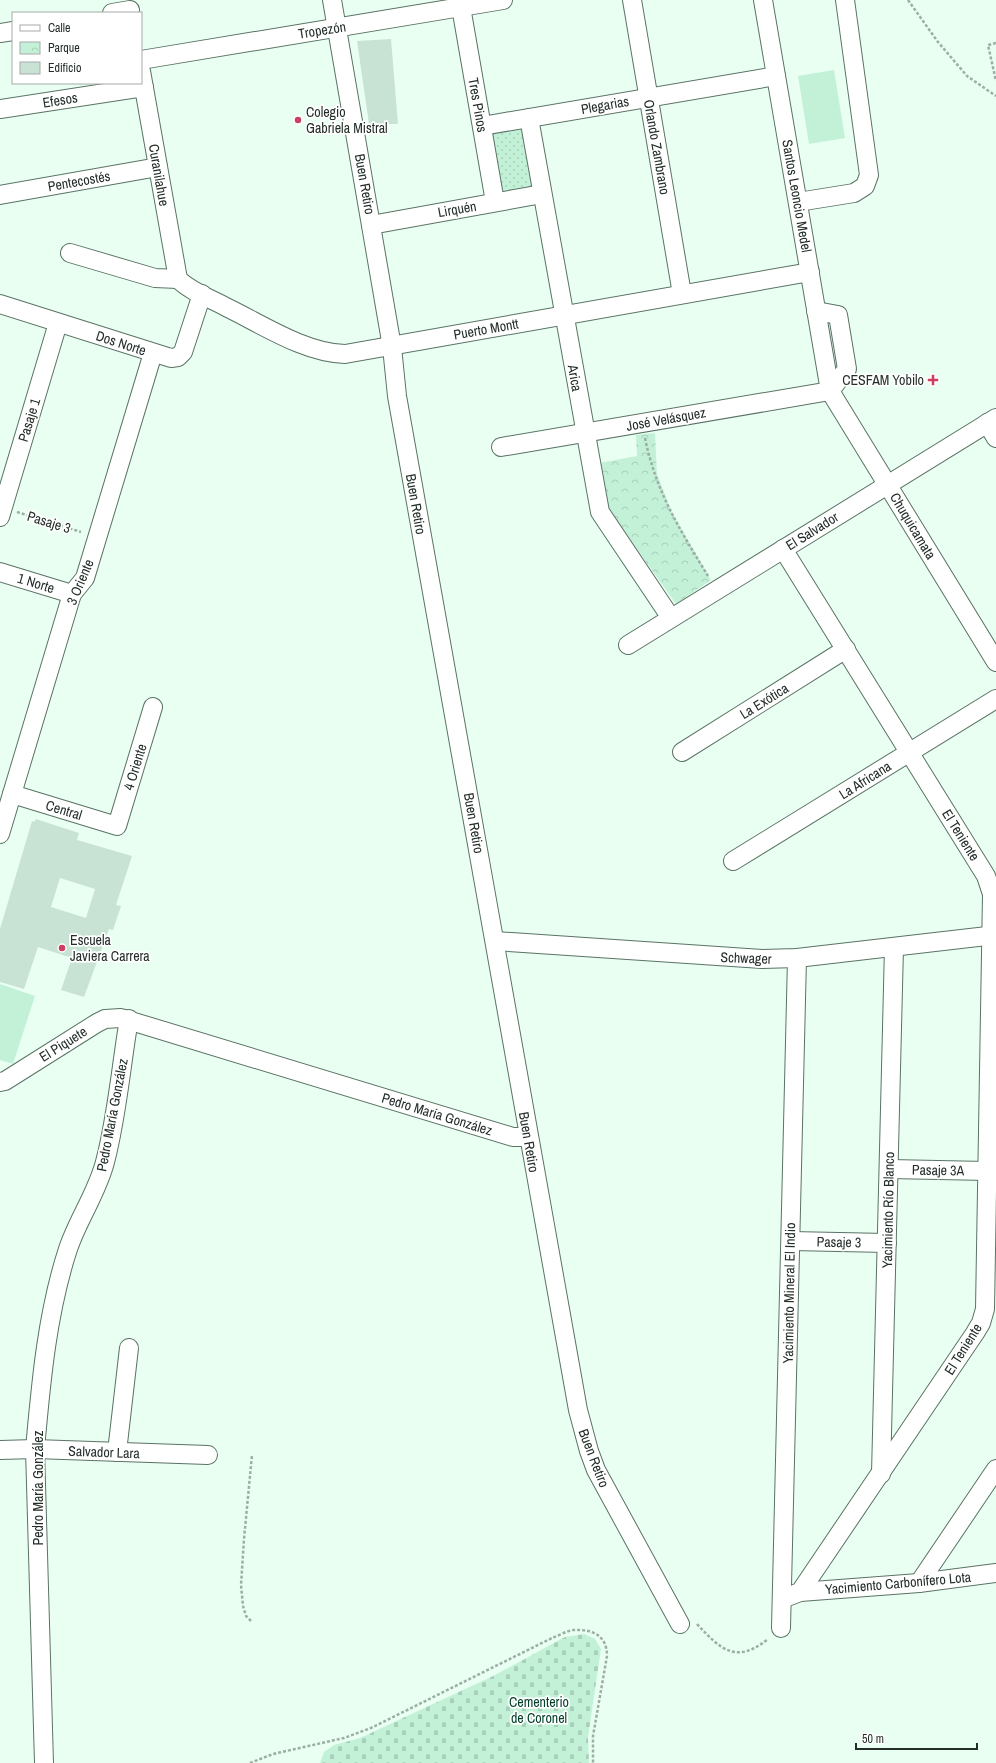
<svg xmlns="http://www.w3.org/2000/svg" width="996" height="1763" viewBox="0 0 996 1763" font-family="'Archivo Narrow',sans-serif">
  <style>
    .grass { fill: url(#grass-dots) }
    .cemetery { fill: url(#cemetery-stones) }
    .park { fill: url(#park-crowns) }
    .pitch { fill: #c3f1d8 }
    .building { fill: #c8e3d4; fill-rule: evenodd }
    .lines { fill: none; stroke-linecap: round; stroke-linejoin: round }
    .minor-casing { stroke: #5a7365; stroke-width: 20 }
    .path { stroke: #9daea4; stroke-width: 2.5; stroke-dasharray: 3 2; stroke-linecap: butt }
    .minor { stroke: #fff; stroke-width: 18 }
    .poi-dot { fill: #cd3e60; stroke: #fff; stroke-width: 1.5 }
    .labels { text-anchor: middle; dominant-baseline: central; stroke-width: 3.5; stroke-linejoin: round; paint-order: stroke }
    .street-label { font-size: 14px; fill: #242e29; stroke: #fff }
    .poi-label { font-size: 14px; fill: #242e29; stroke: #fff; text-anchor: start }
    .park-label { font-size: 14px; fill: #034129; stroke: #fff }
  </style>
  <defs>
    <pattern id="grass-dots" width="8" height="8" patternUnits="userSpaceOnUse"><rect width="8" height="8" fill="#c3f1d8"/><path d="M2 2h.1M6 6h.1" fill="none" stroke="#a7cfb9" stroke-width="1.8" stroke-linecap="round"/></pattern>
    <pattern id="cemetery-stones" width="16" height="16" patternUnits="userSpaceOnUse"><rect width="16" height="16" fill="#c3f1d8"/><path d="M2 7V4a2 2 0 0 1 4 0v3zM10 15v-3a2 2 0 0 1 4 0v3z" fill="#a7cfb9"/></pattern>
    <pattern id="park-crowns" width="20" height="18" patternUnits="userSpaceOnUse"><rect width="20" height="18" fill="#c3f1d8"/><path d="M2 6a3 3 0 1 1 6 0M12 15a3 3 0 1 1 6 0" fill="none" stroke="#a7cfb9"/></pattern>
  </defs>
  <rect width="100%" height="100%" fill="#e9fff2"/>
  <!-- grass -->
  <polygon class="grass" points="523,123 537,186 503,197 490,129"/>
  <!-- cemetery -->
  <polygon class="cemetery" points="584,1634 595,1639 601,1649 588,1737 589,1763 320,1763 324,1752 334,1745 360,1738 493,1676 565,1637"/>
  <!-- park -->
  <polygon class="park" points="655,433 657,474 672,513 711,580 676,604 606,506 599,463 637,456 636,435"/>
  <!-- pitch -->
  <g class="pitch">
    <polygon points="834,70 845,138 809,144 798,76"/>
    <polygon points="0,984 35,996 13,1064 0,1060"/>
  </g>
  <!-- building -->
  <g class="building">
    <polygon points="391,39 398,124 369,124 357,41"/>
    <path d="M36,819L79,833L77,840L132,856L116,905L121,906L113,930L109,929L84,997L61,990L72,958L38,947L24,989L0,982V929L32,821L34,822ZM60,878L95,889L86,918L51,907Z"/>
  </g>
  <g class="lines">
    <!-- minor casing -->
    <g class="minor-casing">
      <g id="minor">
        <polyline points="332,0 392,347 397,396 578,1410 589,1451 596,1470 680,1624"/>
        <polyline points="632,0 682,294"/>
        <polyline points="763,0 830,391 996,662"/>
        <polyline points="461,7 495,202"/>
        <polyline points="112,13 130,10"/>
        <polyline points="0,33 13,31"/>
        <polyline points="141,60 503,0"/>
        <polyline points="141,71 178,279"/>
        <polyline points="0,109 144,87"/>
        <polyline points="529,118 600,512 671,618"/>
        <polyline points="482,126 776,76"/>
        <polyline points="0,195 158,167"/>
        <polyline points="798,202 854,193 865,186 869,175 845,0"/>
        <polyline points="371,225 542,194"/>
        <polyline points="70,253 155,278 178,279"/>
        <path d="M178,279C191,292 212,299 228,308C263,325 305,353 345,354L810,272"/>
        <polyline points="0,304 171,358 178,357 183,352 202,294"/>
        <polyline points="816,311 838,315 847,369 830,391"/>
        <polyline points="987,423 996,438"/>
        <polyline points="501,447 830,391"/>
        <polyline points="0,517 58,323"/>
        <polyline points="0,572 72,594"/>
        <polyline points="628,645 996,418"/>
        <polyline points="682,752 846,649"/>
        <polyline points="12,794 117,826 153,707"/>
        <polyline points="0,834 72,594 85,578 153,353"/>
        <polyline points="733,861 996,699"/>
        <polyline points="495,941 762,959 797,958 996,935"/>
        <polyline points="0,1082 5,1081 97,1023 105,1019 121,1018 513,1137 528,1137"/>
        <polyline points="889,1169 987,1171"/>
        <polyline points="791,1241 887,1243"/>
        <polyline points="0,1450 35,1449 208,1455"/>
        <polyline points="117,1452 129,1348"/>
        <polyline points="881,1474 894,947"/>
        <polyline points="919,1583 996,1469"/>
        <polyline points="800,1592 919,1583 996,1573"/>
        <polyline points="782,1599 800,1592 975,1333 981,1323 985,1309 992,894 986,876 783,549"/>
        <polyline points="781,1628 797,958"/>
        <path d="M44,1763L35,1449C41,1382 47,1313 68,1249C78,1219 97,1193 105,1162C117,1117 121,1066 129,1019"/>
      </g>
    </g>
    <!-- path -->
    <g class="path">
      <polyline points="908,0 938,42 967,76 996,96"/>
      <polyline points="996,43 988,45 996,81"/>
      <path d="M645,438C656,492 680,530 708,576"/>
      <polyline points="17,512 81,532"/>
      <polyline points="251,1621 246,1616 243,1606 241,1585 244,1539 252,1455"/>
      <path d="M697,1624C720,1649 736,1665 768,1639"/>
      <path d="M250,1763L273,1754L344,1738L371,1728L552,1638C558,1636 566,1631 573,1630C592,1629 607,1635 607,1656L593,1736V1763"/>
    </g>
    <!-- minor -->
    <use href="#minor" class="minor"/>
  </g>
  <!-- markers -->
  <g class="poi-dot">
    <circle cx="298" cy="120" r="4"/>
    <path d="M931 374h4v4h4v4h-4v4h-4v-4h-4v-4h4z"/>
    <circle cx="62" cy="948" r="4"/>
  </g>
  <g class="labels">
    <!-- street labels -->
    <g class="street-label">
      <text transform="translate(322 30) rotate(-9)">Tropezón</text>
      <text transform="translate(60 100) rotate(-9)">Efesos</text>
      <text transform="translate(478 105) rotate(80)">Tres Pinos</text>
      <text transform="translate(605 105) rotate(-10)">Plegarias</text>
      <text transform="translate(657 147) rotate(80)">Orlando Zambrano</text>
      <text transform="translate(159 175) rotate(80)">Curanilahue</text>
      <text transform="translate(79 181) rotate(-10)">Pentecostés</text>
      <text transform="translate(365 184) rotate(80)">Buen Retiro</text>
      <text transform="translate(797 196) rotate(80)">Santos Leoncio Medel</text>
      <text transform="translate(457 209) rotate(-10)">Lirquén</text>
      <text transform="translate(486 329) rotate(-10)">Puerto Montt</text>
      <text transform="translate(121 343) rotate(18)">Dos Norte</text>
      <text transform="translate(575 378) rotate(80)">Arica</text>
      <text transform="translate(666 419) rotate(-10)">José Velásquez</text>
      <text transform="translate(29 420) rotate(-73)">Pasaje 1</text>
      <text transform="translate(416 504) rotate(80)">Buen Retiro</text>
      <text transform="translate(49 522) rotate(17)">Pasaje 3</text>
      <text transform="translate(913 526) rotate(59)">Chuquicamata</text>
      <text transform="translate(812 531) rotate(-32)">El Salvador</text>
      <text transform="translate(80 582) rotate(-67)">3 Oriente</text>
      <text transform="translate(36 583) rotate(17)">1 Norte</text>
      <text transform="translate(764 701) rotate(-32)">La Exótica</text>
      <text transform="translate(135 767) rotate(-73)">4 Oriente</text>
      <text transform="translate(865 780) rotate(-32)">La Africana</text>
      <text transform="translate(64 810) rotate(17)">Central</text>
      <text transform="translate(474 823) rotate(80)">Buen Retiro</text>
      <text transform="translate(961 835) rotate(58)">El Teniente</text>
      <text transform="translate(746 958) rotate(2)">Schwager</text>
      <text transform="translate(63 1044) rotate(-32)">El Piquete</text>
      <text transform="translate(437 1114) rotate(17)">Pedro María González</text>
      <text transform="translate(112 1115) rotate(-79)">Pedro María González</text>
      <text transform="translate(529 1142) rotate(80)">Buen Retiro</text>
      <text transform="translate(938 1170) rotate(1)">Pasaje 3A</text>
      <text transform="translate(888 1210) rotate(-89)">Yacimiento Río Blanco</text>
      <text transform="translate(839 1242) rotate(1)">Pasaje 3</text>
      <text transform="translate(789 1293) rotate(-89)">Yacimiento Mineral El Indio</text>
      <text transform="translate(963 1349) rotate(-58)">El Teniente</text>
      <text transform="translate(104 1452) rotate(2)">Salvador Lara</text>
      <text transform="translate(594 1458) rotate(69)">Buen Retiro</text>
      <text transform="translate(38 1488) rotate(-90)">Pedro María González</text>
      <text transform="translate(898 1583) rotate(-5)">Yacimiento Carbonífero Lota</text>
    </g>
    <!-- poi labels -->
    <g class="poi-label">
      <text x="306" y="112">Colegio<tspan x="306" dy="16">Gabriela Mistral</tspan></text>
      <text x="924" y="380" text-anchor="end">CESFAM Yobilo</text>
      <text x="70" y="940">Escuela<tspan x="70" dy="16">Javiera Carrera</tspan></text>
    </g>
    <!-- park labels -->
    <g class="park-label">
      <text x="539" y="1702">Cementerio<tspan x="539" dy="16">de Coronel</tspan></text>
    </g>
  </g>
  <!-- legend -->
  <rect x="12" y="12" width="130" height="72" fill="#ffffff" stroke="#a7aba9"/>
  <rect x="20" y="25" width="20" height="6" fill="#ffffff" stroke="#a7aba9"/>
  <text x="48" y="32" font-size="12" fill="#242e29">Calle</text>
  <rect x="20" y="42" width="20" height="12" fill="url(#park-crowns)" stroke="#a7aba9"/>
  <text x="48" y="52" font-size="12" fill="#242e29">Parque</text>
  <rect x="20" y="62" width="20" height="12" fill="#c8e3d4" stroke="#a7aba9"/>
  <text x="48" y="72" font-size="12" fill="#242e29">Edificio</text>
  <!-- scale -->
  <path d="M856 1743v6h121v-6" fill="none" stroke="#242e29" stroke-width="2"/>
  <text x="862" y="1743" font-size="12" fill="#242e29" stroke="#ffffff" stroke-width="3" paint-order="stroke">50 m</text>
</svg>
